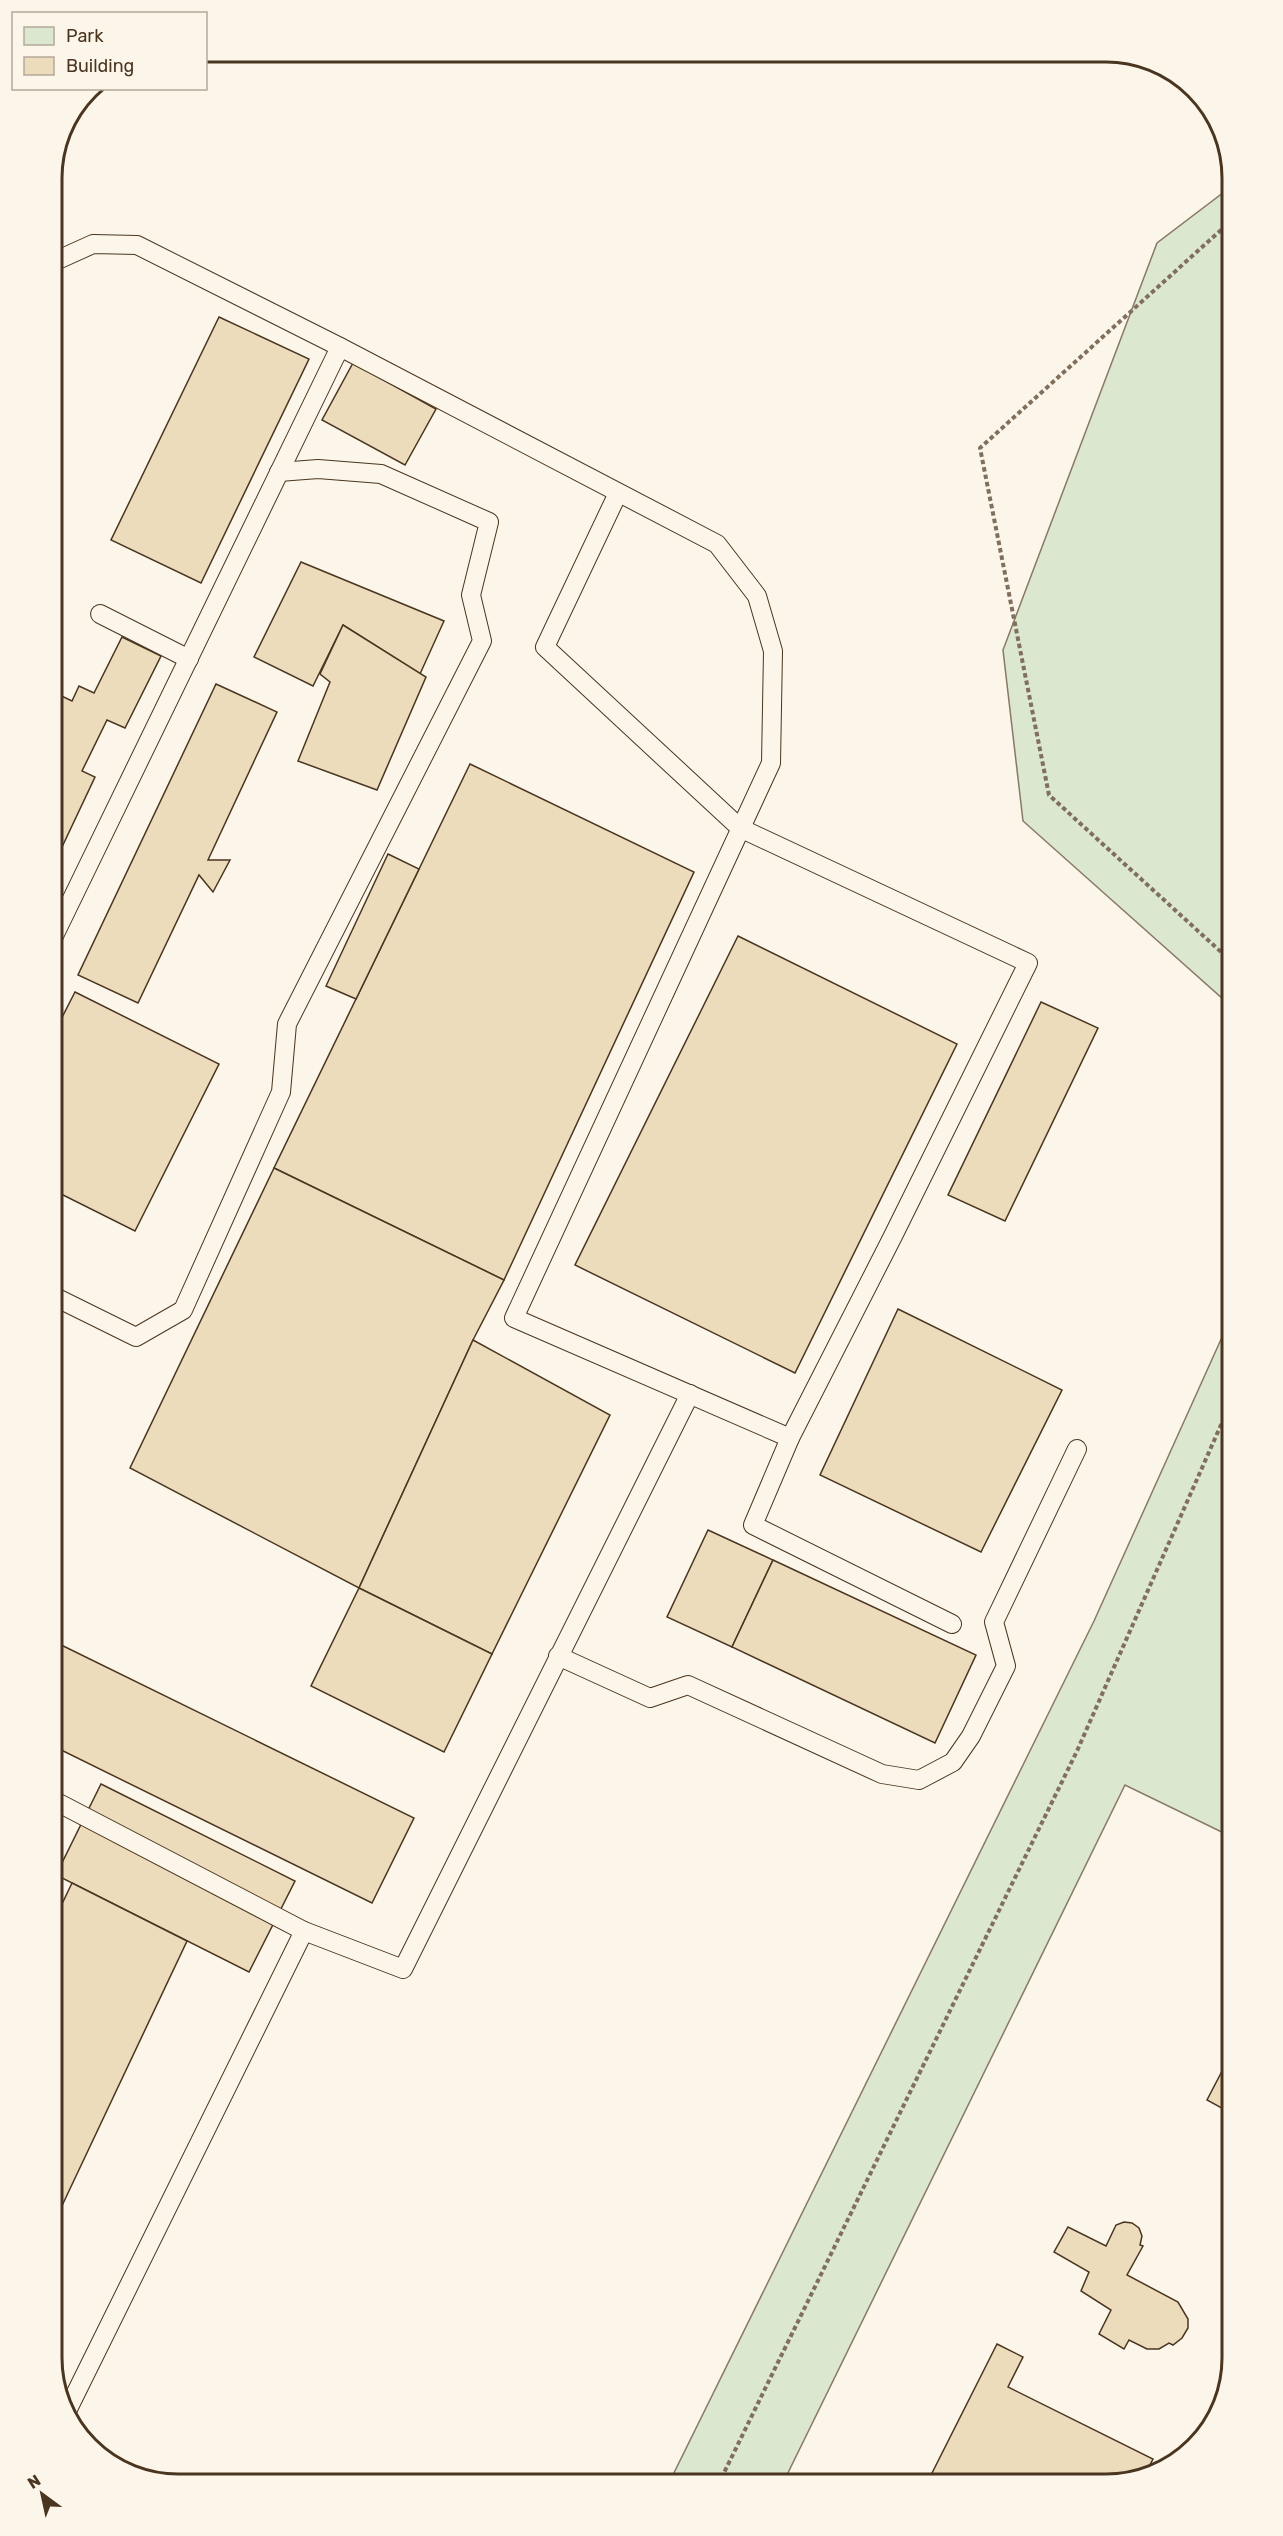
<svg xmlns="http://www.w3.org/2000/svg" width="1283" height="2536" viewBox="0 0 1283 2536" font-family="Rubik,sans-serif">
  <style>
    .green { fill: #dce7d0; stroke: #887966; stroke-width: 1.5 }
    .building { fill: #ecdcbc; stroke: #4a3520; stroke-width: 1.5 }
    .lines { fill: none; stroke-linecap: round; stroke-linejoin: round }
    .lane-casing { stroke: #4a3520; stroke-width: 20 }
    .path { stroke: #7f6f5c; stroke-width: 4; stroke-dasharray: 4.5 3; stroke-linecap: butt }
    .lane { stroke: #fbf6e9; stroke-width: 18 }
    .rim { fill: none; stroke: #4a3520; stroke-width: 3 }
  </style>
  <rect width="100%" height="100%" fill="#fbf6e9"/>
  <!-- green -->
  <g class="green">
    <polygon points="1232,186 1232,1007 1023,821 1003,650 1157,243"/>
    <polygon points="1232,1315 1232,1837 1125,1785 782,2485 668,2485 1094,1621"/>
  </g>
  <!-- building -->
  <g class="building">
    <polygon points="219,317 309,359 201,583 111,540"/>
    <polygon points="353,363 436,409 405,465 322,420"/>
    <polygon points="301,562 444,621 420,674 343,625 313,686 254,657"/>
    <polygon points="343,625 426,677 377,790 298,761 330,682 320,674"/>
    <polygon points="122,637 161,656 125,728 107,720 82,771 95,777 62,847 51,842 51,691 72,701 79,686 94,693"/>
    <polygon points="216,684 277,712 208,860 230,860 213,892 199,875 138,1003 78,975"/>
    <polygon points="470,764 694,872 504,1280 274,1168"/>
    <polygon points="388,854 419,869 356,999 326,986"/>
    <polygon points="738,936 957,1044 795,1373 575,1265"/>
    <polygon points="75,992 219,1064 135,1231 51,1189 51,1039"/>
    <polygon points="1041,1002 1098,1028 1005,1221 948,1195"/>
    <polygon points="274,1168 504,1280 473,1340 359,1588 130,1468"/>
    <polygon points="898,1309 1062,1390 981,1552 820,1475"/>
    <polygon points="473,1340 610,1415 492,1654 359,1588"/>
    <polygon points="708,1530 773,1560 732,1647 667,1617"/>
    <polygon points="773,1560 976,1655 935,1743 732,1647"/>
    <polygon points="359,1588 492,1654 444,1752 311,1686"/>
    <polygon points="51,1640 414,1818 372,1903 51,1745"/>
    <polygon points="101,1784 295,1881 249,1972 56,1875"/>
    <polygon points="72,1883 187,1941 51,2229 51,1927"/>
    <polygon points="1232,2052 1232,2125 1228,2123 1231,2113 1207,2100"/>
    <polygon points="1124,2222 1132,2223 1139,2228 1142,2236 1140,2245 1143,2246 1127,2275 1178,2302 1188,2319 1188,2328 1182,2338 1173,2345 1169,2343 1159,2349 1147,2349 1129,2340 1124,2349 1099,2334 1111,2310 1081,2291 1089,2272 1054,2252 1068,2227 1106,2246 1116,2225"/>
    <polygon points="997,2344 1023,2357 1008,2387 1153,2459 1143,2478 1106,2485 926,2485"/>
  </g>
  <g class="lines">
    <!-- lane casing -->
    <g class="lane-casing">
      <g id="lane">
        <polyline points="51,263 93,244 137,245 340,347 717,544 757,596 773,651 771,763 514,1318 790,1438"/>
        <polyline points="618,493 545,647 740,828 1028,963 893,1236 790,1438 753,1525 952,1624"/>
        <polyline points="100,614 189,659"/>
        <polyline points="51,942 340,347"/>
        <polyline points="51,1295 136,1337 183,1310 281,1092 287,1024 482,641 471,595 489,522 381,474 318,469 279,472"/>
        <polyline points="558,1656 650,1698 688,1685 882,1774 919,1780 953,1762 971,1736 1006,1666 994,1622 1077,1449"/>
        <polyline points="51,1799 304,1931 403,1969 690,1394"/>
        <polyline points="66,2413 304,1931"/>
      </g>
    </g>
    <!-- path -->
    <g class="path">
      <polyline points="1232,962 1049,795 980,448 1232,220"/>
      <polyline points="718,2485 1077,1751 1232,1400"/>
    </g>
    <!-- lane -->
    <use href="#lane" class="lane"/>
  </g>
  <!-- crop -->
  <path d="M0 0H1283V2536H0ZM178 62H1106A116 116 0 0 1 1222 178V2358A116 116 0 0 1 1106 2474H178A116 116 0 0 1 62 2358V178A116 116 0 0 1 178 62Z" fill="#fbf6e9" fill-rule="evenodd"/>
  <path class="rim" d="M178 62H1106A116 116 0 0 1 1222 178V2358A116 116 0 0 1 1106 2474H178A116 116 0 0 1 62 2358V178A116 116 0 0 1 178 62Z"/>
  <!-- legend -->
  <rect x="12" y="12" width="195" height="78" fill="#fbf6e9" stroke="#b4a999" stroke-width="1.5"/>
  <rect x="24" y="27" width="30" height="18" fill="#dce7d0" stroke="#b4a999" stroke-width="1.5"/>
  <text x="66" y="42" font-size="18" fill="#4a3520">Park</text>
  <rect x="24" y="57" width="30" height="18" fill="#ecdcbc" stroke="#b4a999" stroke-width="1.5"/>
  <text x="66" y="72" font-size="18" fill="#4a3520">Building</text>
  <!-- north arrow -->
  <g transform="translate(42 2494) rotate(327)" stroke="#fbf6e9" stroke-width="4.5" paint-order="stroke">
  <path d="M0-4.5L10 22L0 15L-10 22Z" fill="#4a3520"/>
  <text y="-9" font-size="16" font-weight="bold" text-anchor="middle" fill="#4a3520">N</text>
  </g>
</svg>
